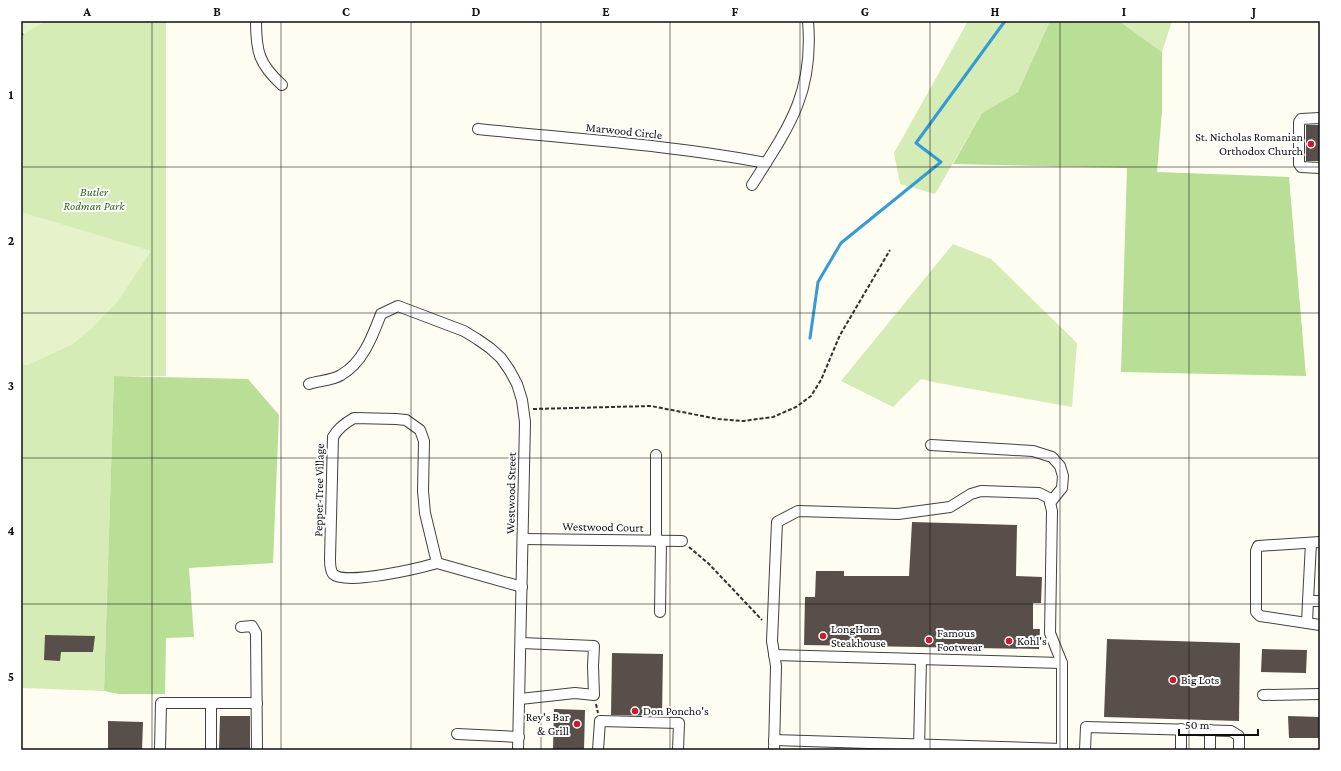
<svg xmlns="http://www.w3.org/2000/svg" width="1341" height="771" viewBox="0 0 1341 771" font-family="'Crimson Pro',serif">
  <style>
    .green { fill: #d5ecb7 }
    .forest { fill: #b9de95 }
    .pitch { fill: #e6f3ca }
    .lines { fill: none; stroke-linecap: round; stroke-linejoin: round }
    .stream { stroke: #349bd5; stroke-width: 3 }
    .building { fill: #584f4a }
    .minor-casing { stroke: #424242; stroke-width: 12 }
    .path { stroke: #313131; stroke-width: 2; stroke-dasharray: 4 2; stroke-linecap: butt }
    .minor { stroke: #fff; stroke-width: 10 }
    .grid { fill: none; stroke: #0f0f0f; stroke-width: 1; stroke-opacity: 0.55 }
    .poi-dot { fill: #c81e2c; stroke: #fff; stroke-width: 1.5 }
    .labels { text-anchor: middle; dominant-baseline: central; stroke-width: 4; stroke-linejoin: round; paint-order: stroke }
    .street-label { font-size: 12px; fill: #0f0f0f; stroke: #fff }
    .poi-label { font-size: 12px; fill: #0f0f0f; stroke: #fff; text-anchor: start }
    .park-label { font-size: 12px; font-style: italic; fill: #2e6b1a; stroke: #fff }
    .neatline { fill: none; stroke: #0f0f0f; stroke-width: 1.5 }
    .grid-label { font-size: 13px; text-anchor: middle; font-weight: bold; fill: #0f0f0f }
  </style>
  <rect width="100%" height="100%" fill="#fffcf1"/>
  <!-- green -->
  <g class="green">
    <polygon points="21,21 166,21 166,376 114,376 104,691 21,688"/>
    <polygon points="968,21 1050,21 1018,92 982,113 935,194 900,184 894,153"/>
    <polygon points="1119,21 1172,21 1162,52"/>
    <polygon points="953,244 991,259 1077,343 1072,407 933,382 921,379 893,407 841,381"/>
  </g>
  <!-- forest -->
  <g class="forest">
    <polygon points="1050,21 1119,21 1162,52 1162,111 1157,172 1289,177 1306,376 1121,372 1127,168 953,164 982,113 1018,92"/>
    <polygon points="114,376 248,379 279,415 273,563 189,568 194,637 166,638 165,694 119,694 104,691"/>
  </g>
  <!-- pitch -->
  <g class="pitch">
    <polygon points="21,21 46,21 23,34 21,29"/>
    <polygon points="21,212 151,251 118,301 93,327 73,344 28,365 21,365"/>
  </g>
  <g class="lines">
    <!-- stream -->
    <polyline class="stream" points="810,338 818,282 841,243 941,162 916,143 1005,21"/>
  </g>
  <!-- building -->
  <g class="building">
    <rect x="1306" y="125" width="14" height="36"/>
    <polygon points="912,522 1017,525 1016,576 1042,577 1041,603 1033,603 1033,629 1040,629 1039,649 804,645 805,597 815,597 816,571 844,571 844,576 909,576"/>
    <polygon points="45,635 95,636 93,652 61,652 60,661 44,660"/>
    <polygon points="1107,639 1240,643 1239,721 1104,717"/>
    <polygon points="1262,649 1307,650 1306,673 1261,672"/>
    <polygon points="612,653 663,654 662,716 611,715"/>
    <polygon points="554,709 585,710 584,750 553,750"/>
    <polygon points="220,716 250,716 250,750 219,750"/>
    <polygon points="1288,716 1320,717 1320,738 1289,738"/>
    <polygon points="108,721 143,722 142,750 108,750"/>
  </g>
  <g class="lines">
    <!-- minor casing -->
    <g class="minor-casing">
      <g id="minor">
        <path d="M256,21C256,52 259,64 282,85"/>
        <polyline points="1320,118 1301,119 1299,122 1299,164 1301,167 1320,168"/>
        <path d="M478,129C574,139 672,145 766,163"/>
        <path d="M752,185C789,127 814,93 808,21"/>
        <path d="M309,384C318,381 334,380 341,375C363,363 373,335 381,314L398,306L464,331L477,339L490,348L501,358L510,371L517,384L522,400L525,422L518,750"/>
        <path d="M354,418L396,419L406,420L420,430L424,441L423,491L425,513L437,563C420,568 345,586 333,574C330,570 330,563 330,559L333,437C338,428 345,423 354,418Z"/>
        <polyline points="931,445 1033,451 1052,457 1060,466 1063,476 1062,488 1050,503"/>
        <polyline points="523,539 682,541"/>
        <polyline points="656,541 656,455"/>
        <polyline points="1320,542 1258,546 1256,551 1256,612 1260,616 1320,625"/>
        <polyline points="437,563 522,587"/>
        <polyline points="1308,601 1311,543"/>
        <polyline points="660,612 661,541"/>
        <polyline points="1307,623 1308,601 1320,601"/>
        <polyline points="241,627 252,626 256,633 257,750"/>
        <polyline points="774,655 1062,663"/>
        <polyline points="1263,695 1320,694"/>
        <polyline points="520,699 575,693 594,695 593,666 594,646 521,643"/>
        <polyline points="211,703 257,703"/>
        <polyline points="1210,730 1210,750"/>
        <polyline points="457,734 519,737"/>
        <polyline points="774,740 1062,749"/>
        <polyline points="919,749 921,659"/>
        <polyline points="160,750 161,703 211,703 211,750"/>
        <polyline points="598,750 600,721 679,723 678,750"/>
        <polyline points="774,750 776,666 772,641 777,522 798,511 898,514 950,507 971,494 981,491 1039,493 1049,498 1052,511 1050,633 1062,663 1062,750"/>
        <polyline points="1085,750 1086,727 1231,731 1239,736 1239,750"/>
        <polyline points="1181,750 1181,729"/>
      </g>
    </g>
    <!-- path -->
    <g class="path">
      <polyline points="21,35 23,34"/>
      <polyline points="533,409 651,406 718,419 743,421 773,417 796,407 811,396 821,380 840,335 890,250"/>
      <polyline points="689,547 709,564 762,620"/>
      <polyline points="596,704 598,713"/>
    </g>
    <!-- minor -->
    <use href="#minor" class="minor"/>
  </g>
  <!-- grid -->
  <path class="grid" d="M152,21V750M281,21V750M411,21V750M541,21V750M670,21V750M800,21V750M930,21V750M1060,21V750M1189,21V750M21,167H1320M21,313H1320M21,458H1320M21,604H1320"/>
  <!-- markers -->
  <g class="poi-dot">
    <circle cx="1311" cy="144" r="4"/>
    <circle cx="823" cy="636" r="4"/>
    <circle cx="929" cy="640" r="4"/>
    <circle cx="1009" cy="641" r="4"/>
    <circle cx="1173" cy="680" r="4"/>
    <circle cx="635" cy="711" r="4"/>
    <circle cx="577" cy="724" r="4"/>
  </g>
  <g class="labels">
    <!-- street labels -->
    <g class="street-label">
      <text transform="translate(624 131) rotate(6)">Marwood Circle</text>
      <text transform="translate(319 490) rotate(-89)">Pepper-Tree Village</text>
      <text transform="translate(511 493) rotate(-89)">Westwood Street</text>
      <text transform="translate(603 527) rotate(1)">Westwood Court</text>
    </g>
    <!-- poi labels -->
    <g class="poi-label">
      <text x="1303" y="137" text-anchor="end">St. Nicholas Romanian<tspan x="1303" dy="14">Orthodox Church</tspan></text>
      <text x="831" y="629">LongHorn<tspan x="831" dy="14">Steakhouse</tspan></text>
      <text x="937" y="633">Famous<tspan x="937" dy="14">Footwear</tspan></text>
      <text x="1017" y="641">Kohl's</text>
      <text x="1181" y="680">Big Lots</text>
      <text x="643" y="711">Don Poncho's</text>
      <text x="569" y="717" text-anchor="end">Rey's Bar<tspan x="569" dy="14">&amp; Grill</tspan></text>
    </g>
    <!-- park labels -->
    <g class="park-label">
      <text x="94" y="192">Butler<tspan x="94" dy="14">Rodman Park</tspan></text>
    </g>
  </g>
  <!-- border -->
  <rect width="1341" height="771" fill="none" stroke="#ffffff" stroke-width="44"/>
  <!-- scale -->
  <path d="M1179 729v6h79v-6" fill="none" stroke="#0f0f0f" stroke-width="2"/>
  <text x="1185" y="729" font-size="12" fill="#0f0f0f" stroke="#ffffff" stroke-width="3" paint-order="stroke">50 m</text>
  <rect x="22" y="22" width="1297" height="727" class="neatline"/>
  <g class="grid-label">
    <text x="87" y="16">A</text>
    <text x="217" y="16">B</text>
    <text x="346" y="16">C</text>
    <text x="476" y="16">D</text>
    <text x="606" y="16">E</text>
    <text x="735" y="16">F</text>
    <text x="865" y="16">G</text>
    <text x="995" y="16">H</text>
    <text x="1124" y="16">I</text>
    <text x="1254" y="16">J</text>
    <text x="11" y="99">1</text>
    <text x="11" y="245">2</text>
    <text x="11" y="390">3</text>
    <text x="11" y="535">4</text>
    <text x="11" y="681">5</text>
  </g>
</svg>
